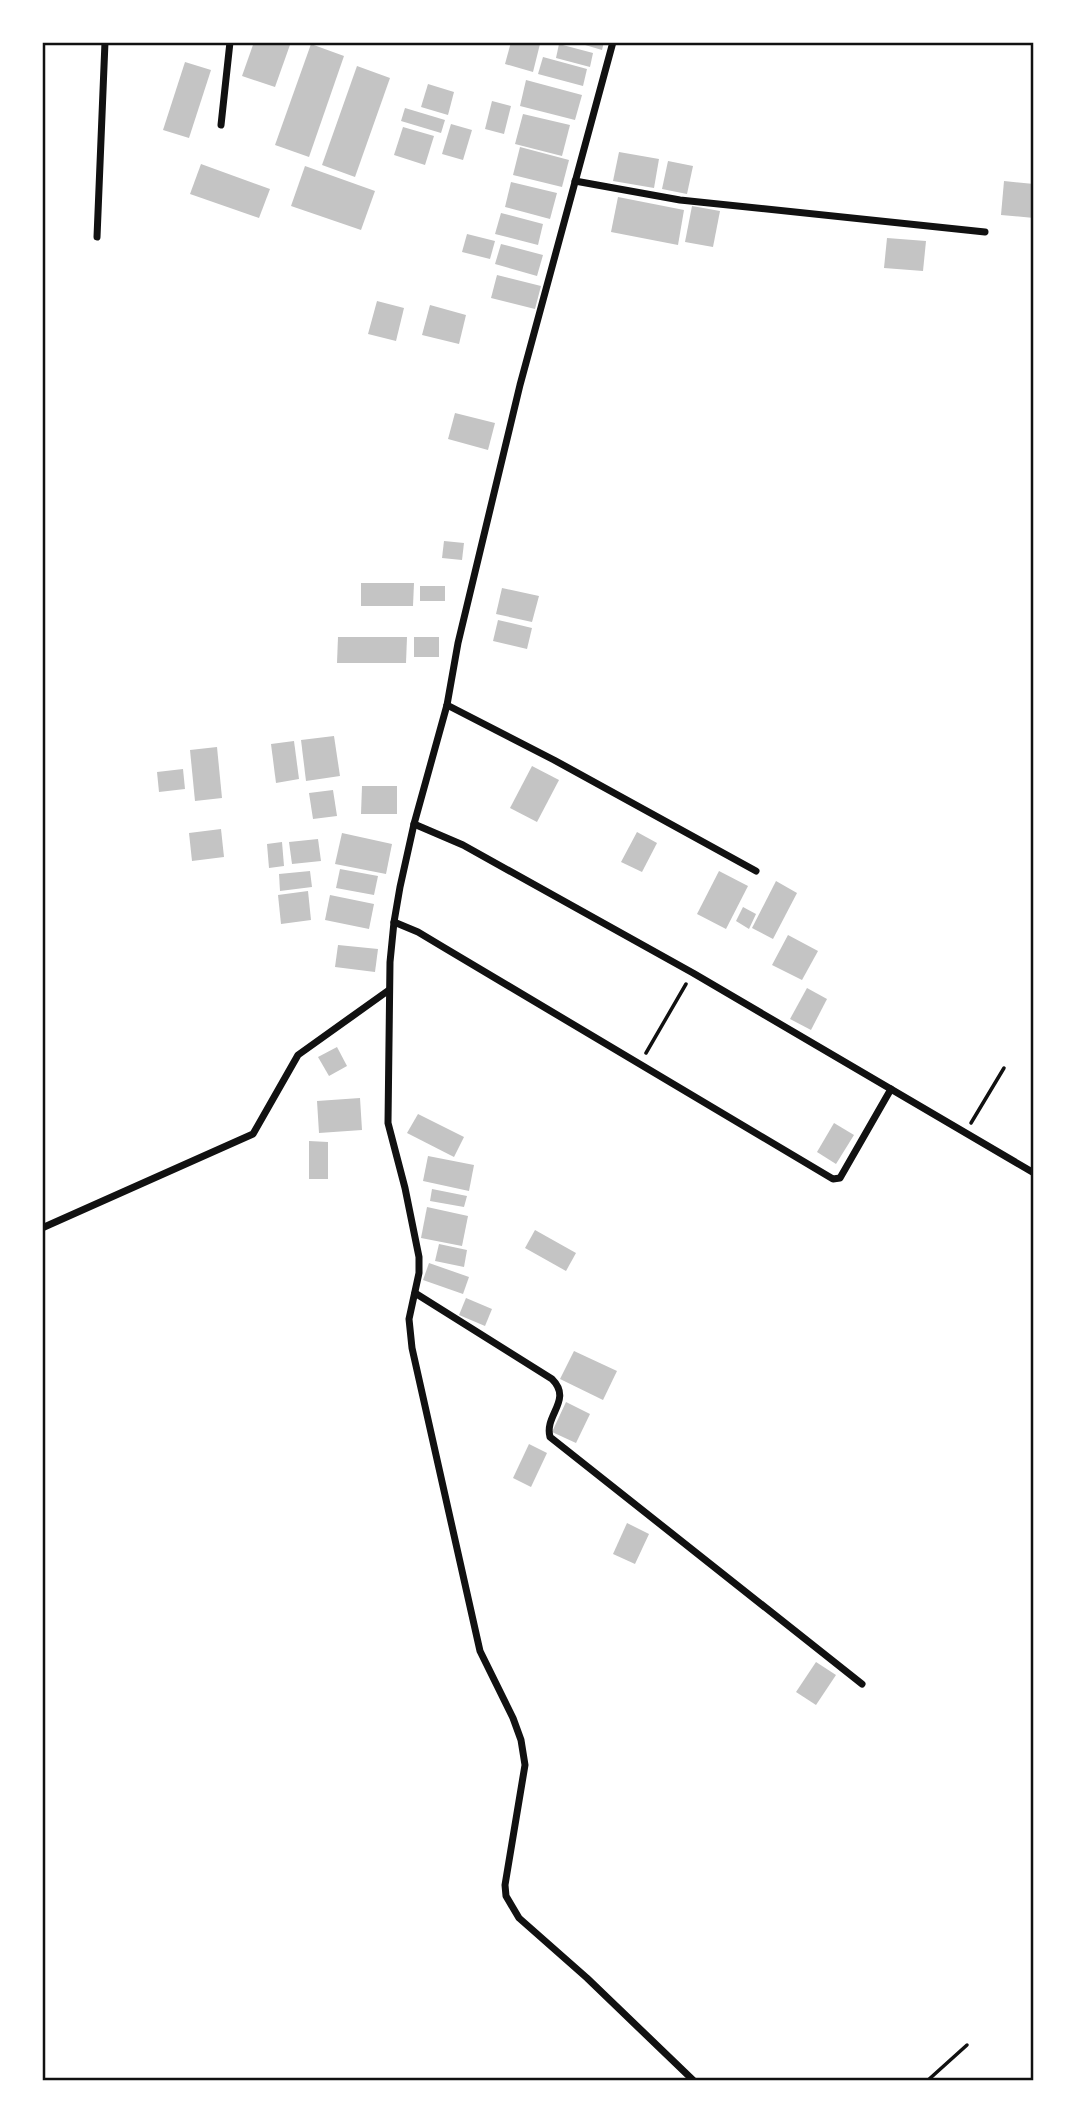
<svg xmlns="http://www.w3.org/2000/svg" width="1076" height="2123" viewBox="0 0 1076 2123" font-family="Spectral,serif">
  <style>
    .building { fill: #c4c4c4 }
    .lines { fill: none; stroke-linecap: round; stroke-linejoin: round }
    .path { stroke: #111; stroke-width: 3.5 }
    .minor { stroke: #111; stroke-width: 7 }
    .neatline { fill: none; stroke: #111; stroke-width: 2.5 }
  </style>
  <rect width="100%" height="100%" fill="#fff"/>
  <!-- building -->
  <g class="building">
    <polygon points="254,42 291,42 275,87 242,76"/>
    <polygon points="511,42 540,44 533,72 505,64"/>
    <polygon points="575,42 604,42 602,50"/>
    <polygon points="311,44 344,56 309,157 275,145"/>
    <polygon points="559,44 593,53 590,67 556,58"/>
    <polygon points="543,57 587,69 583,86 538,74"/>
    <polygon points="185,62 211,70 189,138 163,130"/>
    <polygon points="357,66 390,78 355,177 322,165"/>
    <polygon points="526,80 582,95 575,120 520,106"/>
    <polygon points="428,84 454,92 448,115 421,107"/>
    <polygon points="492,101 511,106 504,134 485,129"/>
    <polygon points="405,108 445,120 441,133 401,121"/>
    <polygon points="523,114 570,125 562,156 515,144"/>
    <polygon points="451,124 472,130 463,160 442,154"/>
    <polygon points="403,127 434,136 425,165 394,155"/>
    <polygon points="520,147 569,160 562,187 513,175"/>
    <polygon points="619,152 659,159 654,188 613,181"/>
    <polygon points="668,161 693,166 687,194 662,189"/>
    <polygon points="201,164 270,189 259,218 190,194"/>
    <polygon points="305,166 375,191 361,230 291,206"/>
    <polygon points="1004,181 1034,184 1034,218 1001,215"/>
    <polygon points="511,182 557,193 550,219 505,207"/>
    <polygon points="618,197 684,210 678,245 611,232"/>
    <polygon points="692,206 720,211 713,247 685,242"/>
    <polygon points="501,213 543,224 538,245 495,234"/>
    <polygon points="467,234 495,241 490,259 462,252"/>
    <polygon points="887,238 926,241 923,271 884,268"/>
    <polygon points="501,244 543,255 537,276 495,264"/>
    <polygon points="497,275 541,286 535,309 491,298"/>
    <polygon points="377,301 404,308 396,341 368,334"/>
    <polygon points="430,305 466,315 459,344 422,335"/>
    <polygon points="455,413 495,423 488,450 448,439"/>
    <polygon points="444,541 464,543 462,560 442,558"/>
    <polygon points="361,583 414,583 413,606 361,606"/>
    <rect x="420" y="586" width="25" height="15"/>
    <polygon points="502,588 539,596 532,622 496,614"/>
    <polygon points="498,620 532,628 527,649 493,641"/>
    <polygon points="338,637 407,637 406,663 337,663"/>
    <rect x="414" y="637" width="25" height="20"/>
    <polygon points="334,736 340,776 306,781 301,740"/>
    <polygon points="294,741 299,779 276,783 271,744"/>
    <polygon points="217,747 222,798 195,801 190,750"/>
    <polygon points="532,766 559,780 537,822 510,808"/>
    <polygon points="183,769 185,789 159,792 157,772"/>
    <polygon points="362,786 397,786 397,814 361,814"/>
    <polygon points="333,790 337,816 313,819 309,793"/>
    <polygon points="221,829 224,857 192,861 189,833"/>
    <polygon points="637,832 657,843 642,872 621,862"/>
    <polygon points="342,833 392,844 386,874 335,864"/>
    <polygon points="318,839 321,861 292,864 289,842"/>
    <polygon points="282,842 284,866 269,868 267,844"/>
    <polygon points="340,869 378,876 374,895 336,888"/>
    <polygon points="310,871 312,887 280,891 279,874"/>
    <polygon points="719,871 748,886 726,929 697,914"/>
    <polygon points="776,881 797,893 773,939 752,928"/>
    <polygon points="308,891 311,920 281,924 278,895"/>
    <polygon points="330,895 374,904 369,929 325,920"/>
    <polygon points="743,907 756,914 749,929 736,921"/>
    <polygon points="788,935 818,951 802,980 772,965"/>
    <polygon points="338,945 378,949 375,972 335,967"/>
    <polygon points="807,988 827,999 811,1030 790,1019"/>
    <polygon points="337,1047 347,1066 329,1076 318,1057"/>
    <polygon points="360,1098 362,1130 319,1133 317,1101"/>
    <polygon points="418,1114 464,1137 454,1157 407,1133"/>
    <polygon points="834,1123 854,1135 836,1164 817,1152"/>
    <polygon points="309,1141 328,1142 328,1179 309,1179"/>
    <polygon points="428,1156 474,1165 469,1191 423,1181"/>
    <polygon points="432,1189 467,1196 464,1207 430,1201"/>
    <polygon points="427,1207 468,1216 462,1246 421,1238"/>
    <polygon points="535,1230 576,1253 566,1271 525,1248"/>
    <polygon points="439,1244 467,1250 464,1267 435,1261"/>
    <polygon points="429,1263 469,1277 463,1294 423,1280"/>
    <polygon points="466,1298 492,1309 485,1326 459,1315"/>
    <polygon points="574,1351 617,1371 603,1400 560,1379"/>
    <polygon points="566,1402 590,1414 576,1443 552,1432"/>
    <polygon points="529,1444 547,1453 531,1487 513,1478"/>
    <polygon points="627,1523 649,1534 635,1564 613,1554"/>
    <polygon points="816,1662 836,1675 816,1705 796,1692"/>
  </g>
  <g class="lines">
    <!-- path -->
    <g class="path">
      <polyline points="646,1053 686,984"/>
      <polyline points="971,1123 1004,1068"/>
      <polyline points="927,2081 967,2045"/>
    </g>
    <!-- minor -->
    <g class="minor">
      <polyline points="613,42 520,385 458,643 447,705 414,824 400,887 394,922 390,962 388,1123 405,1188 419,1257 419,1273 409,1319 412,1348 480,1651 513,1718 521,1740 525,1765 505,1885 506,1896 519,1918 587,1978 694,2081"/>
      <polyline points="221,125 230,42"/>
      <polyline points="575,181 680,200 985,232"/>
      <polyline points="97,237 105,42"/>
      <polyline points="447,705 554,760 756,871"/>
      <polyline points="414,824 463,845 693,973 1034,1173"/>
      <polyline points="394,922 418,932 443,947 833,1179 840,1178 891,1089"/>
      <polyline points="42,1228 253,1134 298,1055 389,990"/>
      <path d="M415,1293L552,1379C573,1400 544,1415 550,1437L862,1684"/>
    </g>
  </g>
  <!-- border -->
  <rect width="1076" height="2123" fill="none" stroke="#ffffff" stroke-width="88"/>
  <rect x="44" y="44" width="988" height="2035" class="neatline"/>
</svg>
